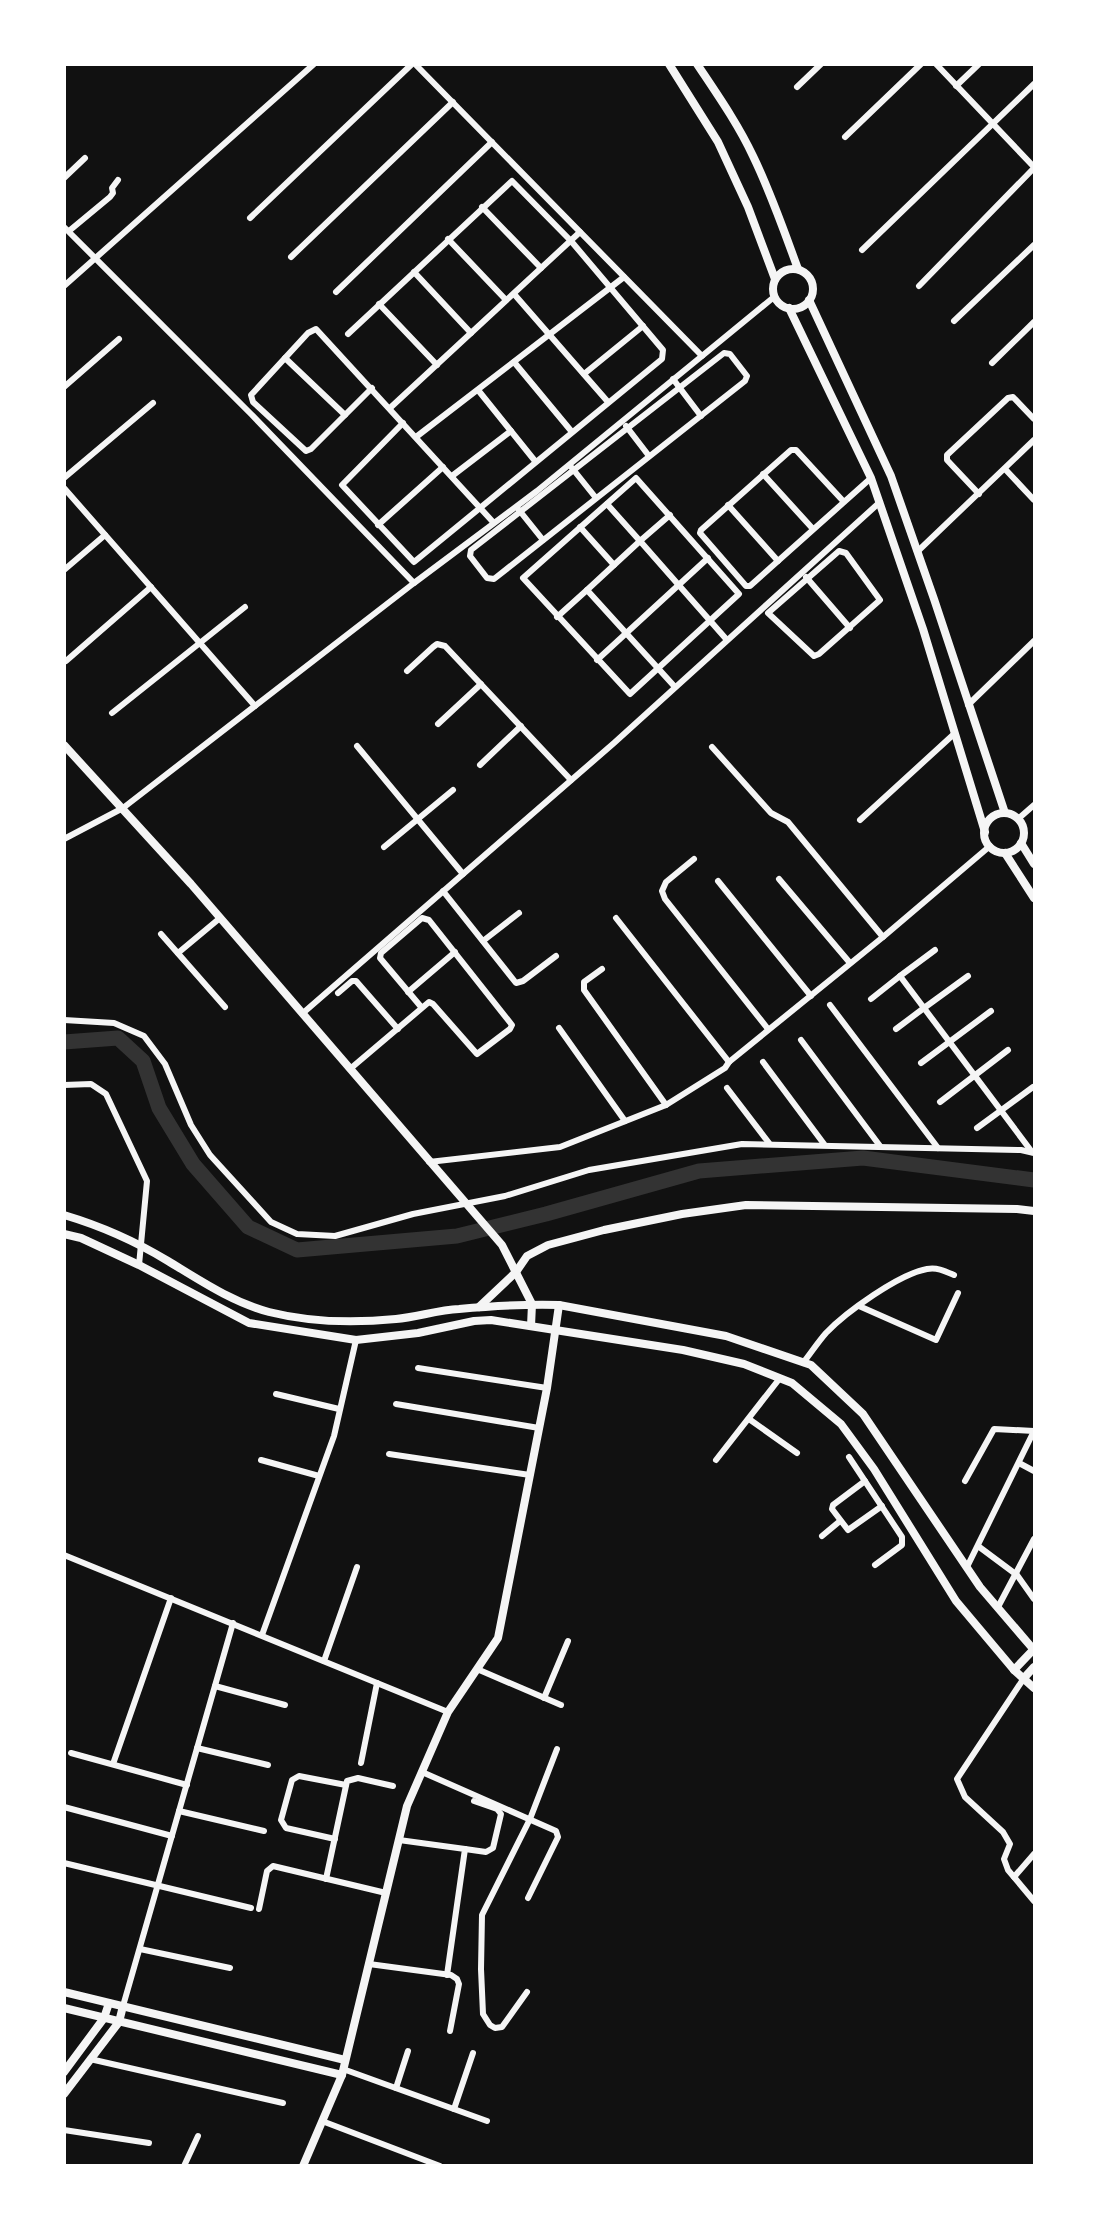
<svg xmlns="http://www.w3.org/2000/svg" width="1099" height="2230" viewBox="0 0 1099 2230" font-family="'PT Sans',sans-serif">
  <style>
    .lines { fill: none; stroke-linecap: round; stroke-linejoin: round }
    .canal { stroke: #333; stroke-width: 15 }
    .minor { stroke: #f5f5f5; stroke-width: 6 }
    .tertiary { stroke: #f5f5f5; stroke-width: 8 }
  </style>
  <rect width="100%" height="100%" fill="#111"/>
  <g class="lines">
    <!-- canal -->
    <polyline class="canal" points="64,1042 118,1038 143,1061 159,1108 193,1164 248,1227 297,1250 457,1236 546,1214 699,1171 863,1158 1034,1180"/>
    <!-- minor -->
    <g class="minor">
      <polyline points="415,64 702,356 774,297"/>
      <polyline points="936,64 1034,167"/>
      <polyline points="956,86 979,64"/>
      <polyline points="797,87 821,64"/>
      <polyline points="845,137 921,64"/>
      <polyline points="64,178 85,158"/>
      <polyline points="482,207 541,268"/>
      <polyline points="250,218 412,64"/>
      <polyline points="64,227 251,414 414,583 123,808 64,839"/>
      <polyline points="69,231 110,197 113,193 112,188 118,180"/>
      <polyline points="448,239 506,300"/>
      <polyline points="862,250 1034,84"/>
      <polyline points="291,257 453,102"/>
      <polyline points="414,272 471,333"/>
      <polyline points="64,286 314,64"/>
      <polyline points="919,286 1034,168"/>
      <polyline points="336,292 492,142"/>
      <polyline points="514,294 608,402"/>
      <polyline points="379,304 437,365"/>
      <polyline points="954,321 1034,245"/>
      <polyline points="348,334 512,181 571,241 663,350 662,359 414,562 342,485 403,423"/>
      <polygon points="724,353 730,354 747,376 745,381 494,579 487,578 470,556 471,550"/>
      <polyline points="285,358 345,415"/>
      <polyline points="514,362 572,432"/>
      <polyline points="992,363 1034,322"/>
      <polyline points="584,374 643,326"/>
      <polyline points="673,379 701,416"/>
      <polyline points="64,387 119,339"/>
      <polyline points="372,388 311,449 306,451 253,402 251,395 308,333 316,329 493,522"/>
      <polyline points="478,390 535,461"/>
      <polyline points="390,408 580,232"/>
      <polyline points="626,426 649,456"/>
      <polyline points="416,437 624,277"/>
      <polyline points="572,468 596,498"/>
      <polyline points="1005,469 1034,500"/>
      <polyline points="763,474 813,529"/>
      <polyline points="452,476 511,431"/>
      <polyline points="64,478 153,403"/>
      <polygon points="636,478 739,594 630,694 523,578"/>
      <polyline points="64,488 255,706"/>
      <polyline points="979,494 947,460 947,455 1008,398 1013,397 1034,419"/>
      <polyline points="844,502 796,450 791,450 701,530 700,533 746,586 750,586 871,478"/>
      <polyline points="607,504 640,541 670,515"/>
      <polyline points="728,505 778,561"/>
      <polyline points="519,510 543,540"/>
      <polyline points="378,525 443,467"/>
      <polyline points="580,527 614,565"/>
      <polygon points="839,551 846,553 880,600 819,654 814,656 768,613"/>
      <polyline points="918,551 1034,440"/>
      <polyline points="64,570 105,535"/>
      <polyline points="806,577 850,628"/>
      <polyline points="414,583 537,491 702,356"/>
      <polyline points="557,617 587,590"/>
      <polyline points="597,660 708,558"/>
      <polyline points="66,661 151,587"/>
      <polyline points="407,671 433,647 437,644 445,646 571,780"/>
      <polyline points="675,687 587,590 640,541 727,640"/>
      <polyline points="968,705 1034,641"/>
      <polyline points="112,713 245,607"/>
      <polyline points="438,724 481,684"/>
      <polyline points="357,746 463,874"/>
      <polyline points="712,747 771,813 788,822 883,937"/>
      <polyline points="480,765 521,726"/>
      <polyline points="1018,819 1034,805"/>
      <polyline points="860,820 954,734"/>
      <polyline points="384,847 453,790"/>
      <polyline points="694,859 666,882 662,891 665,899 768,1029"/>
      <polyline points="779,879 850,963"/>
      <polyline points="718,881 811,996"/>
      <polyline points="443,891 516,983 523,981 556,956"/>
      <polyline points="616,918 729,1062"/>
      <polyline points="161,934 225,1007"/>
      <polyline points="483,941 519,913"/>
      <polyline points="178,953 220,918"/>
      <polyline points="602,969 584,982 584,990 666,1105"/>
      <polyline points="900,976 935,950"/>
      <polyline points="408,992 455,952"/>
      <polyline points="338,993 352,981 356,981 398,1029"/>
      <polyline points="871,999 900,976 924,1008 968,976"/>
      <polyline points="830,1005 938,1148"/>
      <polyline points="303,1013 614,743 880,502"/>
      <polyline points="64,1020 114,1023 144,1036 165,1064 191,1125 210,1155 271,1222 297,1234 335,1236 413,1214 505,1196 589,1170 742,1144 1021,1150 1034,1153"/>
      <polyline points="559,1028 625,1121"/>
      <polyline points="896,1029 924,1008 1032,1152"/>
      <polyline points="801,1040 880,1146"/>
      <polyline points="763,1062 824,1144"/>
      <polyline points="921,1063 991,1011"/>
      <polyline points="350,1069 429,1002 433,1004 477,1054 510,1029 512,1025 429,920 422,918 381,953 380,958 422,1008"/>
      <polyline points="64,1085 91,1084 106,1094 147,1181 139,1265"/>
      <polyline points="727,1088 769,1143"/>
      <polyline points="940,1102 1008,1050"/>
      <polyline points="977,1128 1033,1087"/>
      <polyline points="429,1162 560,1147 666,1105 725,1068 729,1062 883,937 990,846"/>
      <polyline points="859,1306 936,1340 958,1293"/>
      <path d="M803,1363C811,1353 818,1342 826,1333C846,1312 899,1274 927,1269C937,1267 945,1271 954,1275"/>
      <polyline points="418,1368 547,1388"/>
      <polyline points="276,1394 339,1409"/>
      <polyline points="396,1404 539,1428"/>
      <polyline points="749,1419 797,1453"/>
      <polyline points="389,1454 530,1475"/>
      <polyline points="849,1457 902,1537 902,1545 875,1565"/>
      <polyline points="261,1460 319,1476"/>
      <polyline points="716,1460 780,1378"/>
      <polyline points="1019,1463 1034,1471"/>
      <polyline points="865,1481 833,1505 832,1509 848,1530 882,1506"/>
      <polyline points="965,1481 994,1429 1034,1431"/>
      <polyline points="822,1536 840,1521"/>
      <polyline points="978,1546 1017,1575 1034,1599"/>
      <polyline points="64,1555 448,1712"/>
      <polyline points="967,1567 1034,1431"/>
      <polyline points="998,1607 1034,1539"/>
      <polyline points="262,1635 334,1436 356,1340"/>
      <polyline points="324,1661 357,1567"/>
      <polyline points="477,1669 561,1705"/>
      <polyline points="1024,1678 957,1779 965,1797 1003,1832 1010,1844 1004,1859 1008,1870 1034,1901"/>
      <polyline points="215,1686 285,1705"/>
      <polyline points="544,1698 568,1641"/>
      <polyline points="197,1748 268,1765"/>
      <polyline points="71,1753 187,1785"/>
      <polyline points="361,1763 377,1683"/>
      <polyline points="113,1764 171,1598"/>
      <polyline points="422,1772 556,1831 558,1837 528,1898"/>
      <polyline points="64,1807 172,1836"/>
      <polyline points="179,1811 264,1831"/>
      <polyline points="335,1839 286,1828 281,1820 292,1780 299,1776 346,1785"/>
      <polyline points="399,1840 465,1849 447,1975"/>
      <polyline points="465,1849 486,1852 493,1848 501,1814 497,1809 474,1801"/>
      <polyline points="64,1863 251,1908"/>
      <polyline points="1014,1877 1034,1854"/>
      <polyline points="326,1879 347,1781 358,1778 393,1786"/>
      <polyline points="259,1909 267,1871 273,1866 386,1893"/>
      <polyline points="140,1949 230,1968"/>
      <polyline points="369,1964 451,1975 457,1979 459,1984 450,2031"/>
      <polyline points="527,1992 502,2027 495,2028 490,2025 483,2014 481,1969 482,1915 530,1819 557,1749"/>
      <polyline points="123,2006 233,1623"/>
      <polyline points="90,2059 283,2103"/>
      <polyline points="343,2069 487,2121"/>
      <polyline points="396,2088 408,2051"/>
      <polyline points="454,2109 473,2053"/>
      <polyline points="322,2121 440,2166"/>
      <polyline points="64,2130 149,2143"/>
      <polyline points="184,2166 198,2136"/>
    </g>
    <!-- tertiary -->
    <g class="tertiary">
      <polyline points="669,64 718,142 748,207 775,279"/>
      <path d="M697,64C717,94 738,124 753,156C771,193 784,231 798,269"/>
      <circle cx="793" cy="289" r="20"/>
      <polyline points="809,300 891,476 934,599 1005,813"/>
      <polyline points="789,308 871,478 923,629 985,832"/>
      <polyline points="64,745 191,884 502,1245 532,1304 531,1326"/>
      <circle cx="1004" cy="833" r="20"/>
      <polyline points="1021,843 1034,864"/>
      <polyline points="1005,853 1034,898"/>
      <path d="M64,1215C101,1226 135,1241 168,1261C201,1281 232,1302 269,1312C309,1322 356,1323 396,1319C417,1317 438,1310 459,1309C492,1306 526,1304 559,1305L726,1336L811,1365L863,1414L980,1587L1034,1650"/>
      <polyline points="64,1234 81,1238 139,1265 249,1323 356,1340 418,1333 474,1321 491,1320 683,1350 744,1364 792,1383 841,1424 874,1469 956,1601 1014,1670 1034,1688"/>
      <polyline points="479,1307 516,1272 527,1256 548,1245 604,1230 682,1214 746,1205 1017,1209 1034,1211"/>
      <polyline points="1014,1670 1034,1649"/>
      <polyline points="1024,1678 1034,1667"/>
      <polyline points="64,1992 345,2060"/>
      <polyline points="64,2008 342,2075"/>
      <polyline points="64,2072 104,2018 109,2003"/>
      <polyline points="64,2094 119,2022 123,2006"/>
      <polyline points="303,2166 342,2075 407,1806 448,1712 498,1638 547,1388 559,1305"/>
    </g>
  </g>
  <!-- border -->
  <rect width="1099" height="2230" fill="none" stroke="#ffffff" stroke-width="132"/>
</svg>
